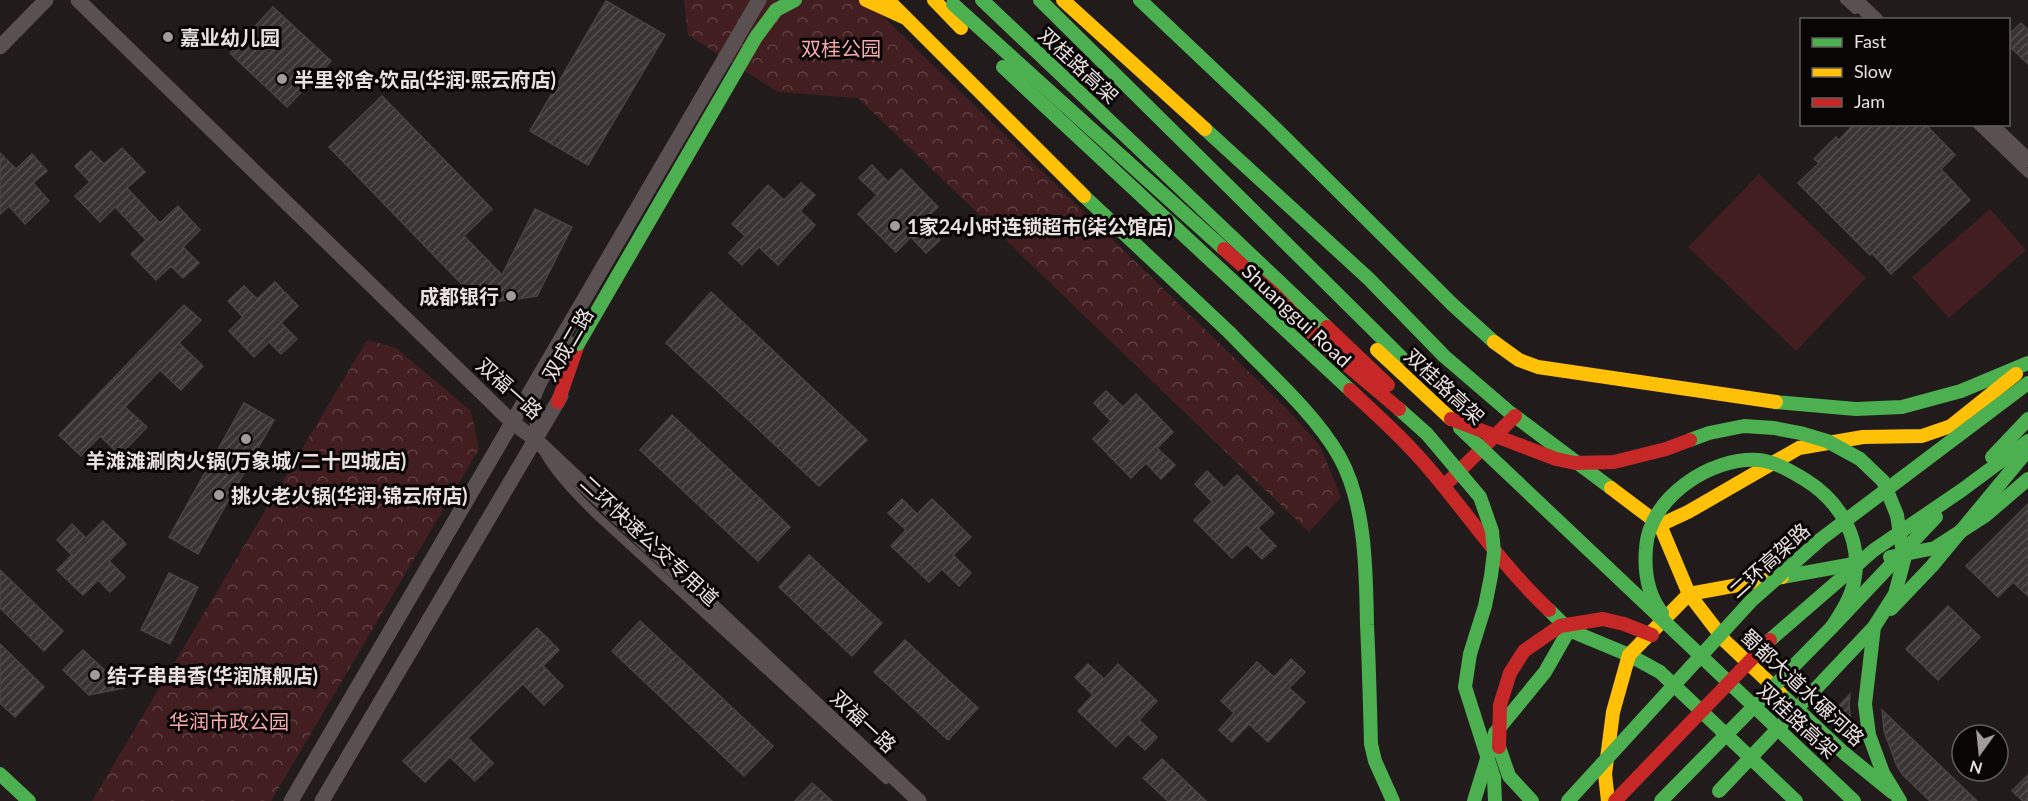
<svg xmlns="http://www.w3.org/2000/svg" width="2028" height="801" viewBox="0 0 2028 801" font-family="Lato,'Noto Sans SC',sans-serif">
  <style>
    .green { fill: #421e21 }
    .park { fill: url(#park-crowns) }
    .building { fill: url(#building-hatch); stroke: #494343; stroke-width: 1.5 }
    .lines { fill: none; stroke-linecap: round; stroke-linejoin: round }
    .lane { stroke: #5a5051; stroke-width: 8 }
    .street { stroke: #5a5051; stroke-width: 15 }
    .fast { stroke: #4caf50; stroke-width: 14 }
    .slow { stroke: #ffc107; stroke-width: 14 }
    .jam { stroke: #c62828; stroke-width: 14 }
    .lane-bridge { stroke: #5a5051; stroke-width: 8 }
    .fast-bridge { stroke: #4caf50; stroke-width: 14 }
    .slow-bridge { stroke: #ffc107; stroke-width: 14 }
    .jam-bridge { stroke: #c62828; stroke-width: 14 }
    .poi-dot { fill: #a39b9b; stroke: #0a0505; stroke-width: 2 }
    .labels { text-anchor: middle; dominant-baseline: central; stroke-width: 6; stroke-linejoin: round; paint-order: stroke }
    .poi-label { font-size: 20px; font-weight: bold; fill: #e9e0e0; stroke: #0a0505; text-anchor: start }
    .park-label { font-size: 20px; fill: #f7a9ac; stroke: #0a0505 }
    .street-label { font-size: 20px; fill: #e9e0e0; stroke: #0a0505 }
  </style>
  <defs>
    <pattern id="park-crowns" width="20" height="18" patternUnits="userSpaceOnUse" patternTransform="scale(1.5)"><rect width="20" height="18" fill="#421e21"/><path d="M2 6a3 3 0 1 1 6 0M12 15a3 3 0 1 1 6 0" fill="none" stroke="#5d3e41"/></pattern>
    <pattern id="building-hatch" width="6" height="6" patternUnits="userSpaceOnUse" patternTransform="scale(1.5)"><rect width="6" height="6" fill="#393333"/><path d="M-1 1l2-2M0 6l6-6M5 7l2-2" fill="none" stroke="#565050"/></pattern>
  </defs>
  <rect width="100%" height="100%" fill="#221b1b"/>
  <!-- green -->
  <g class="green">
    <polygon points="1759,174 1866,278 1796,351 1688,247"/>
    <polygon points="1990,209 2026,250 1949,318 1912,277"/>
  </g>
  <!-- park -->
  <g class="park">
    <polygon points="684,0 866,0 1287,409 1320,446 1341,497 1309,532 858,98 778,92 688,35"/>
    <polygon points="367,340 396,348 471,411 479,449 271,801 92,801"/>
  </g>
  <!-- building -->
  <g class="building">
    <polygon points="606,1 665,35 588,165 530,131"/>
    <polygon points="273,7 331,61 287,107 230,53"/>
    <polygon points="2021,23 2028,30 2028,64 2008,45 2008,35"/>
    <polygon points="382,96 492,209 464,236 502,275 535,209 572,227 537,296 481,304 329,147"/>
    <polygon points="1854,124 1925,124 1955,155 1941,169 1970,200 1891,274 1872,253 1870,255 1798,183 1819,163 1814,159 1836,137 1839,140"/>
    <polygon points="122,148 145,172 127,188 160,223 178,206 200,230 183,247 199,263 183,278 171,266 156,280 131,254 146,240 115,207 100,222 75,196 90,182 75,166 91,151 104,164"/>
    <polygon points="0,153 16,169 32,154 47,171 33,183 49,201 25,224 9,206 0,214"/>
    <polygon points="872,165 888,182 901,169 938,207 922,222 940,240 926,253 911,237 896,252 858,214 877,195 859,178"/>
    <polygon points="801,183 815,195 800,211 815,225 778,265 759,247 742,265 729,253 745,236 732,224 768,185 784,200"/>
    <polygon points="275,282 298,306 281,323 297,339 281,354 269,342 254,357 229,331 243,317 228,301 244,286 257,299"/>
    <polygon points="711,292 867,440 819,486 666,343"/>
    <polygon points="184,305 201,320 179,343 203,366 181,390 160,370 125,407 147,427 120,455 100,436 81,456 59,435"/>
    <polygon points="1106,391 1123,407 1136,394 1173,432 1157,448 1175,465 1161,479 1146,463 1131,478 1093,439 1111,421 1094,403"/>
    <polygon points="244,403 274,420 198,554 169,537"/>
    <polygon points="672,415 790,527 758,561 640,450"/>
    <polygon points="1207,471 1224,488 1237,475 1274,513 1258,528 1276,546 1262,559 1247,544 1232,558 1194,520 1212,502 1195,484"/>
    <polygon points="902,499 917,514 932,499 971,537 953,555 971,573 959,586 942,569 929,582 891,546 906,530 888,513"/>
    <polygon points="2028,504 2028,596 2013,582 1998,597 1966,566"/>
    <polygon points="103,521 126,544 109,561 125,577 110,592 98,580 83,595 57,570 72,555 57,540 72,524 86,538"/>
    <polygon points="809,555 882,623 852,656 779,587"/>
    <polygon points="0,570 63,631 44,651 0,608"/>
    <polygon points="169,573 198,587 170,644 141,630"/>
    <polygon points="1948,606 1980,637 1938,680 1906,649"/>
    <polygon points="640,621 773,746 744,776 612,651"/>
    <polygon points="537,628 559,650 543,666 563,686 544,705 523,684 468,738 493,763 475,781 450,757 425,782 403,761"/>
    <polygon points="905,640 978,708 948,740 874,672"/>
    <polygon points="0,644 44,687 15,717 0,703"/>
    <polygon points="83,650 124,688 89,695 63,670"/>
    <polygon points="1291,659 1305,672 1289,688 1305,702 1268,742 1249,724 1232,742 1219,730 1234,713 1221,701 1257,662 1274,677"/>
    <polygon points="1088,664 1104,679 1118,664 1157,701 1139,720 1157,737 1145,750 1128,734 1116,747 1078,711 1093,695 1075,677"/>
    <polygon points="1850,694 1849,706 1852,727 1835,710"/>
    <polygon points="1882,710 1977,801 1930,801 1903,775 1897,766 1884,731"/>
    <polygon points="1162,759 1206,801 1168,801 1143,778"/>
    <polygon points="2028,775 2028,801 2023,801 2012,791"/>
    <polygon points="812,783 832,801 795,801"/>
  </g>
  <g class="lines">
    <!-- lane -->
    <g class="lane">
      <polyline points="1844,0 1855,10"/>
      <polyline points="1976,124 2028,174"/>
      <polyline points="595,514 886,780"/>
    </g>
    <!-- street -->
    <g class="street">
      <polyline points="78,0 512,422 536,440 919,801"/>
      <polyline points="1855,0 1876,20"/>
      <polyline points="0,47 46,0"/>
      <polyline points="1990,124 2028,160"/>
      <polyline points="291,801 759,0"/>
      <polyline points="322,801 561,396"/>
    </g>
    <!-- fast -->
    <g class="fast">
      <polyline points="982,0 1327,327"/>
      <polyline points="1040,0 1401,357"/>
      <polyline points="1140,0 1271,124 1453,305 1494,342"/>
      <polyline points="1003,67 1350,390"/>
      <polyline points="1205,129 1369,279 1444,356 1508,411 1611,488"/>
      <path d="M1230,333C1265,370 1314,412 1339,456C1366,503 1366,572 1367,625C1369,665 1370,704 1371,744L1375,761L1393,801"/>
      <polyline points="1776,402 1856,409 1902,407 1961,391 2028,363"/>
      <polyline points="1890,557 1935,548 1986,515 2028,479"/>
      <polyline points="1782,577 1859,563"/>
      <polyline points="1549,610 1569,630 1629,655 1660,672 1796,801"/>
      <polyline points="1824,680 1874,627"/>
      <polyline points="1780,693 1844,753 1892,792"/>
      <polyline points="1499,747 1509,776 1532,801"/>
      <polyline points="0,774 29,801"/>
      <polyline points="1494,778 1495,801"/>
      <polyline points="1474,801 1495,733 1545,672 1569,630"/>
    </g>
    <!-- slow -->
    <g class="slow">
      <polyline points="866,0 903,17"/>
      <polyline points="934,0 961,28"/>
      <polyline points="1063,0 1205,129"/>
      <polyline points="1494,342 1519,360 1538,367 1776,402"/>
      <polyline points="1377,350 1451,419"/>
      <polyline points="1611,488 1660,525 1689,594 1725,641 1780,693"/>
      <polyline points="1660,525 1688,512 1799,448 1863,437 1922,436 1951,426 2016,374"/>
      <polyline points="1608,801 1605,774 1613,712 1629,655 1689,594 1782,577"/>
    </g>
    <!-- jam -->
    <g class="jam">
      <polyline points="1327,327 1388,385"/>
      <path d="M1350,390C1378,416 1406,441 1431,471C1470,517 1504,568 1549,610"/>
      <polyline points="558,402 578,344"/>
      <polyline points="1449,481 1515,416"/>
    </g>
    <!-- lane-bridge -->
    <path class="lane-bridge" d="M570,340C558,360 540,382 535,405C524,445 569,488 595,514"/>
    <!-- fast-bridge -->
    <g class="fast-bridge">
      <polyline points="953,4 1224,249"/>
      <polyline points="1084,196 1230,333"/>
      <polyline points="578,344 756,37 776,10 795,0"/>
      <polyline points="1399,409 1427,434 1480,497 1492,531 1494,552 1491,576 1485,606 1470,654 1465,687 1494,778"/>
      <polyline points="1460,428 1854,801"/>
      <polyline points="1690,440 1709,433 1744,426 1774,428 1800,433 1827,441 1860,459 1883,481 1897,515 1904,560 1895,594 1874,627 1865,704 1869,735 1883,773 1900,801"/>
      <polyline points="1992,457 2028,419"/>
      <polyline points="1891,609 1932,566 2028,450"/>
      <path d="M1662,613C1647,594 1644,572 1646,548C1649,498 1710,457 1758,460C1774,461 1790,471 1804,479C1840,501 1863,539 1854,582C1851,598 1841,613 1832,627"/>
      <polyline points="1770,640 1874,550 1962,490 2028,441"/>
      <polyline points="1719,791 1824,680"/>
      <polyline points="1568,801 1751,601 1821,539 2028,383"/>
      <polyline points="1661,801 1832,627 1936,517"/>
    </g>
    <!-- slow-bridge -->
    <polyline class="slow-bridge" points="888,0 1084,196"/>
    <!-- jam-bridge -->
    <g class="jam-bridge">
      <polyline points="1224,249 1273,293 1328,349 1399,409"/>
      <polyline points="1451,419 1556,459 1575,463 1614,462 1666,449 1690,440"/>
      <polyline points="1499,747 1500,705 1510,673 1524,651 1560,626 1603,619 1624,624 1652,635"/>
      <polyline points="1615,801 1770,640"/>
    </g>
  </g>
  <!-- markers -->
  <g class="poi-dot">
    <circle cx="168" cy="37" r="6"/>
    <circle cx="282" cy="79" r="6"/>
    <circle cx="895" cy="226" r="6"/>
    <circle cx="511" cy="296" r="6"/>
    <circle cx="246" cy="439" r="6"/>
    <circle cx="219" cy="495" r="6"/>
    <circle cx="95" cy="675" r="6"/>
  </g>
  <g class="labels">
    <!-- poi labels -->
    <g class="poi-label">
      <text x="180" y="37">嘉业幼儿园</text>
      <text x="294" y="79">半里邻舍·饮品(华润·熙云府店)</text>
      <text x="907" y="226">1家24小时连锁超市(柒公馆店)</text>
      <text x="499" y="296" text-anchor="end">成都银行</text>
      <text x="246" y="460" text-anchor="middle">羊滩滩涮肉火锅(万象城/二十四城店)</text>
      <text x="231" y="495">挑火老火锅(华润·锦云府店)</text>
      <text x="107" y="675">结子串串香(华润旗舰店)</text>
    </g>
    <!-- park labels -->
    <g class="park-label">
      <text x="841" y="48">双桂公园</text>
      <text x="229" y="721">华润市政公园</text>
    </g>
    <!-- street labels -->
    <g class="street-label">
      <text transform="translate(1079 65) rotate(43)">双桂路高架</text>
      <text transform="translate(1297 315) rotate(43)">Shuanggui Road</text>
      <text transform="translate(567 344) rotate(-60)">双成二路</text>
      <text transform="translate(1445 386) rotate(43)">双桂路高架</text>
      <text transform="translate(510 388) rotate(42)">双福一路</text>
      <text transform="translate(650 540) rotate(43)">二环快速公交专用道</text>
      <text transform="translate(1769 560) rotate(-42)">二环高架路</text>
      <text transform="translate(1803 687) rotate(43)">蜀都大道水碾河路</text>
      <text transform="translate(1798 720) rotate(43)">双桂路高架</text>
      <text transform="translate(864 721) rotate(43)">双福一路</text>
    </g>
  </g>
  <!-- legend -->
  <rect x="1800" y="18" width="210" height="108" fill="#0a0505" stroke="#635d5d" stroke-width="1.5"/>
  <rect x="1812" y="38" width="30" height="9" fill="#4caf50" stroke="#635d5d" stroke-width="1.5"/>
  <text x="1854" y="48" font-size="18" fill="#e9e0e0">Fast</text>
  <rect x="1812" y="68" width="30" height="9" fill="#ffc107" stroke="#635d5d" stroke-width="1.5"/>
  <text x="1854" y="78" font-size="18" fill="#e9e0e0">Slow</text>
  <rect x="1812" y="98" width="30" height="9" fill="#c62828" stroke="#635d5d" stroke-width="1.5"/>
  <text x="1854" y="108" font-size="18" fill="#e9e0e0">Jam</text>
  <!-- north arrow -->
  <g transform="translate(1980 753) rotate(195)"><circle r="28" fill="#0a0505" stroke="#635d5d" stroke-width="1.5"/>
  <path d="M0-4.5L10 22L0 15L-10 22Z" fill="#a39b9b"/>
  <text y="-9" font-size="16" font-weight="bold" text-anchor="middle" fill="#e9e0e0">N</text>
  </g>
</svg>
